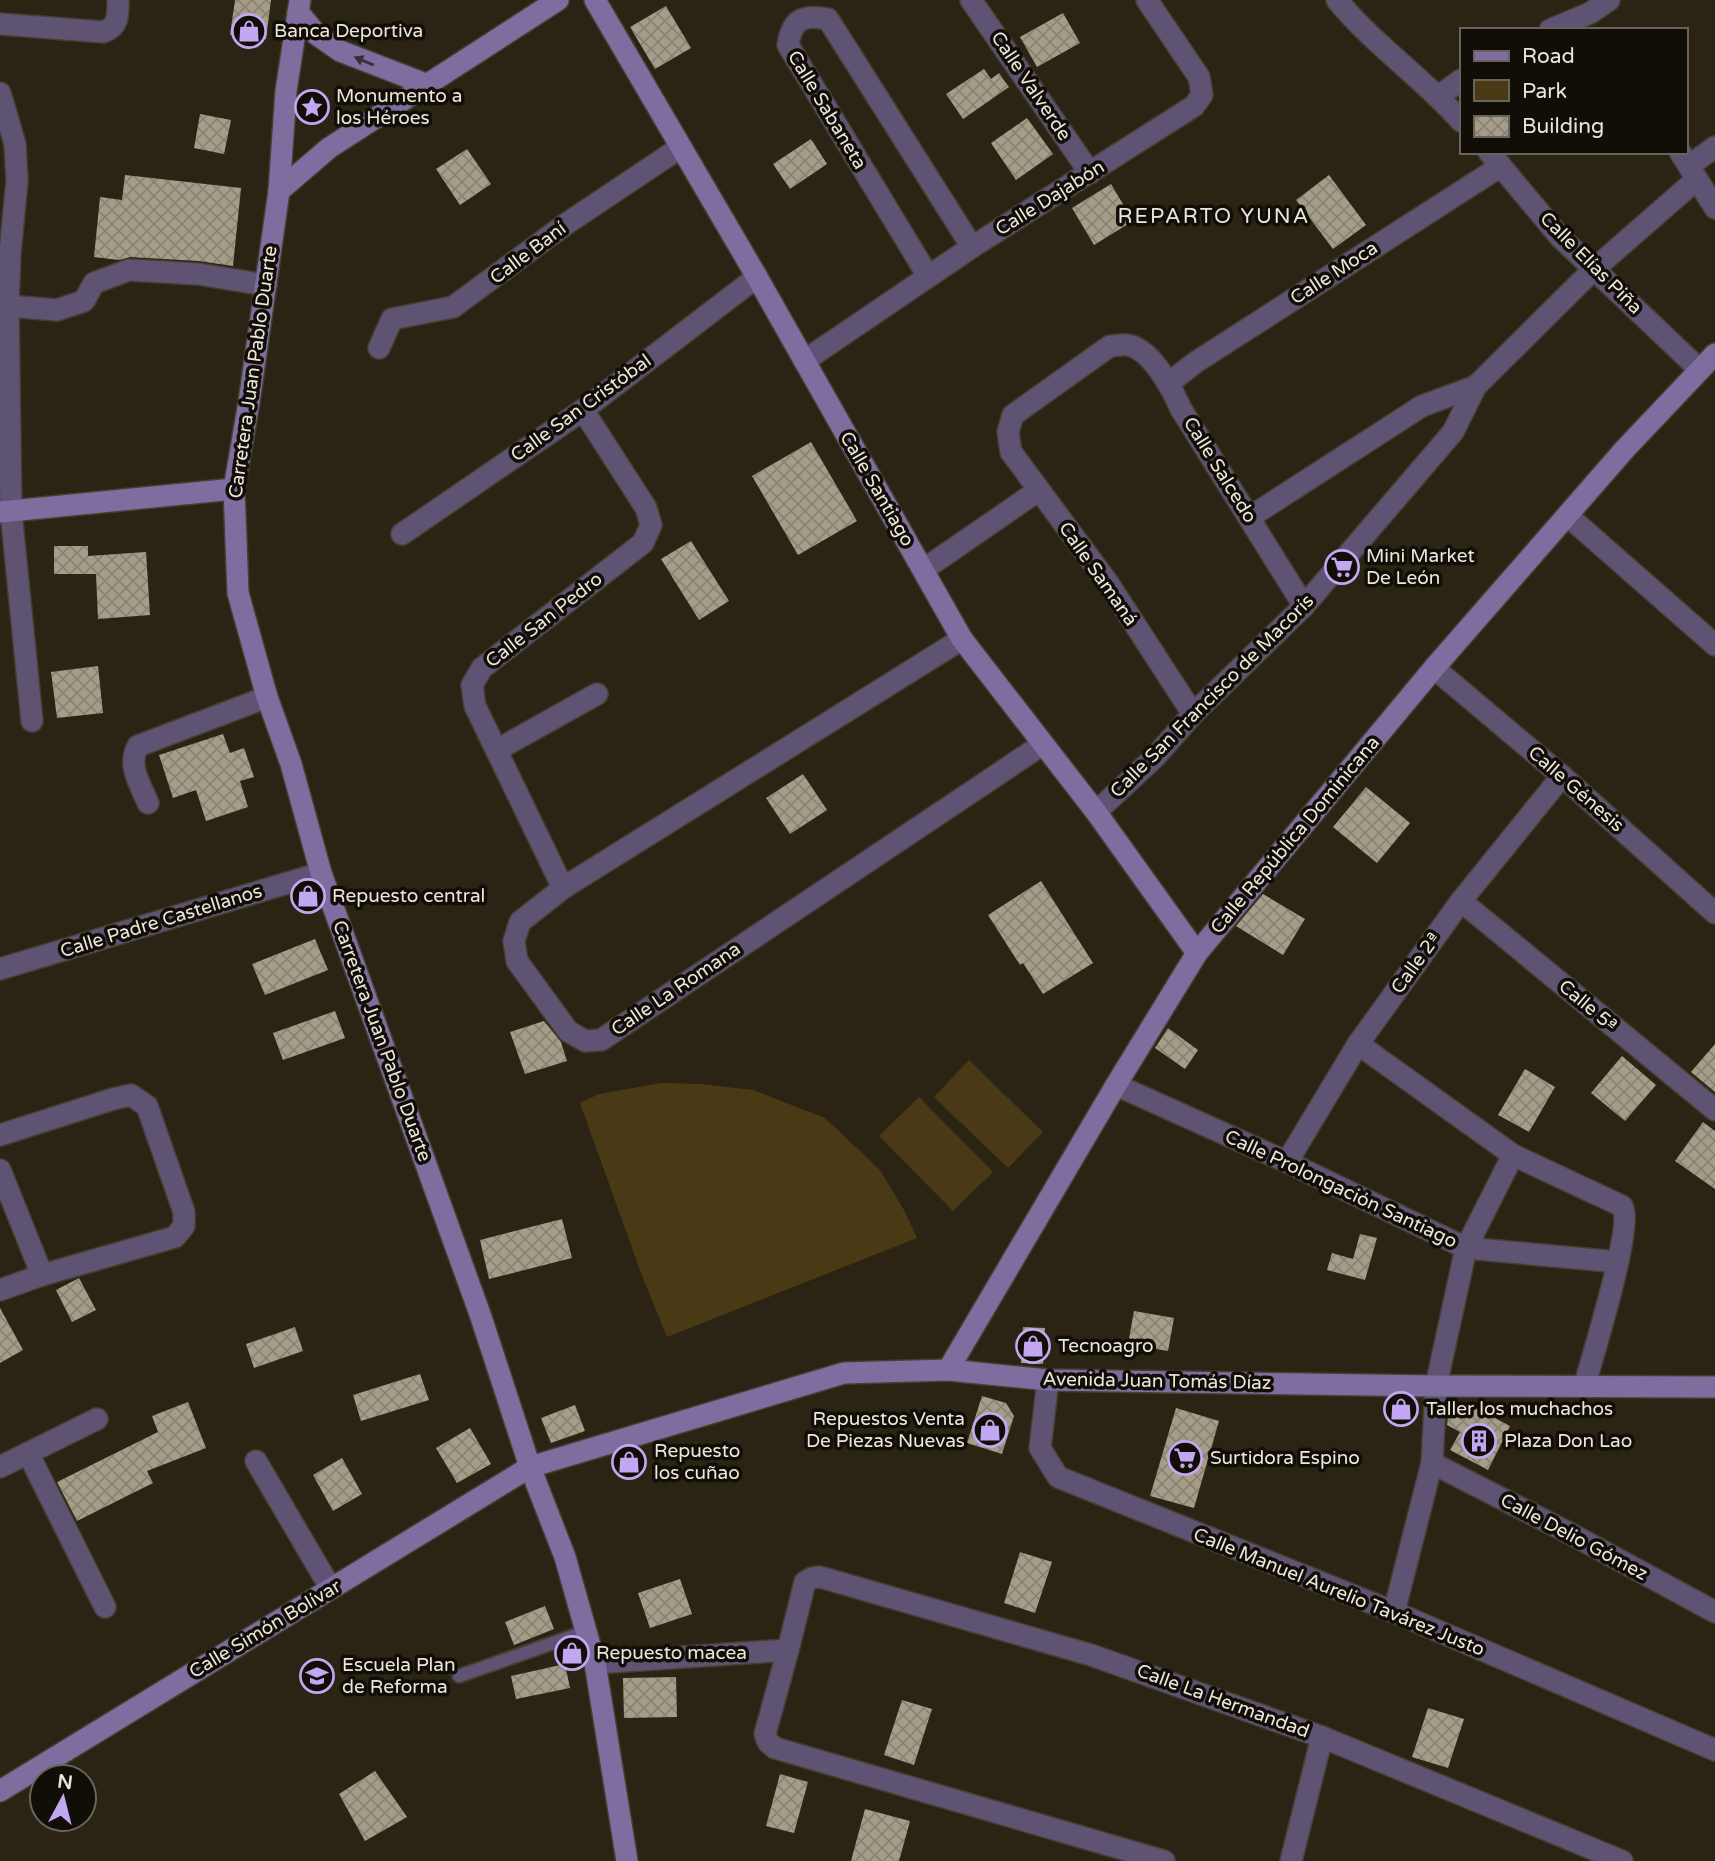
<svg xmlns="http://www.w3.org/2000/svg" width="1715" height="1861" viewBox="0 0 1715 1861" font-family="'Varela Round',sans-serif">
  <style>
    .park { fill: #493a15 }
    .building { fill: url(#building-cross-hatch) }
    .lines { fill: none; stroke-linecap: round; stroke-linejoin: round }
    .lane-casing { stroke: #463f30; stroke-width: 16 }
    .street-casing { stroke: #463f30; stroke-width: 24 }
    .secondary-casing { stroke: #463f30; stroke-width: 24 }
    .lane { stroke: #5e5373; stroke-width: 12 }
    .street { stroke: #5e5373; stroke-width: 21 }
    .secondary { stroke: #7f6d9f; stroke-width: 21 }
    .oneway { fill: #382f3c }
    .labels { text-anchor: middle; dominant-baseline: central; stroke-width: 7; stroke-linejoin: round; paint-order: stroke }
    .poi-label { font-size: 19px; fill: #ebe6dc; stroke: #110e07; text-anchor: start }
    .street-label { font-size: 19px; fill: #ebe6dc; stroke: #110e07 }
    .neighbourhood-label { font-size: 21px; letter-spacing: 2px; fill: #ebe6dc; stroke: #110e07 }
  </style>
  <defs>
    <pattern id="building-cross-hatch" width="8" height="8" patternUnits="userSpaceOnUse" patternTransform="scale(1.75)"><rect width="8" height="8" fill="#a69d89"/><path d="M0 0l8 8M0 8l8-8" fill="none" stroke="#898374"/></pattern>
  </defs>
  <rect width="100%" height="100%" fill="#2b2414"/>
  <!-- park -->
  <g class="park">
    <polygon points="969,1060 1043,1132 1008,1168 934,1097"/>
    <polygon points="661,1083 700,1084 753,1090 825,1118 880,1170 904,1210 917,1238 667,1337 641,1273 580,1103 599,1094"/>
    <polygon points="919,1097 993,1172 953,1211 879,1136"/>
  </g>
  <!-- building -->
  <g class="building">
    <polygon points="235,0 271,0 266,39 230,35"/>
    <polygon points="666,6 691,48 655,69 630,27"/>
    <polygon points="1063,13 1080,43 1037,67 1020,37"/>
    <polygon points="984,69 991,79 999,73 1009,87 963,119 946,94"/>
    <polygon points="200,114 231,120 224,154 194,148"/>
    <polygon points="1027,118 1053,154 1016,180 991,143"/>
    <polygon points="811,139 827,164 790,189 773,164"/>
    <polygon points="467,149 491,184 460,205 436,169"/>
    <polygon points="125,175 241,188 233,266 199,261 130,257 119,260 94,257 100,197 122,200"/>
    <polygon points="1329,175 1366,225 1333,249 1296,200"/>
    <polygon points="1111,184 1133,221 1094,245 1072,208"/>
    <polygon points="811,442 857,521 798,555 752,476"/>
    <polygon points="691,541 729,601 699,620 661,559"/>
    <polygon points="54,546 88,546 88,556 146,552 150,615 98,619 96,574 54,574"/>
    <polygon points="98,666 103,713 57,718 51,672"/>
    <polygon points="223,734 230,753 244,748 254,777 240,781 248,807 206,821 196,790 173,798 159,755"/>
    <polygon points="803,774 827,810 790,834 766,798"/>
    <polygon points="1366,787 1410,823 1377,863 1333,827"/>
    <polygon points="1041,881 1093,963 1043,994 1023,963 1020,965 988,915"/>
    <polygon points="1263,894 1305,919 1283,955 1236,926"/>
    <polygon points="315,939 328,970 265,995 252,964"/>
    <polygon points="335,1011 345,1038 283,1060 273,1033"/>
    <polygon points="544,1021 561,1042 567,1061 525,1074 510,1032"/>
    <polygon points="1168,1028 1198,1050 1185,1069 1155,1048"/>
    <polygon points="1715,1044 1715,1092 1691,1072"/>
    <polygon points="1622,1056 1656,1085 1625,1121 1591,1093"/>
    <polygon points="1525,1069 1555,1087 1529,1132 1498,1115"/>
    <polygon points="1703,1122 1715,1131 1715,1189 1675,1161"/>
    <polygon points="562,1219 572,1258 489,1279 480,1240"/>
    <polygon points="1360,1234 1377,1238 1365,1280 1327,1270 1332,1253 1353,1259"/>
    <polygon points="79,1278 96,1310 72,1322 56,1290"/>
    <polygon points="0,1308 23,1350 0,1363"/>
    <polygon points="1134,1311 1174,1318 1168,1351 1128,1344"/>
    <polygon points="295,1327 303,1351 254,1368 246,1344"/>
    <polygon points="1023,1327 1045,1328 1043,1364 1021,1363"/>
    <polygon points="420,1374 429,1400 361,1421 353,1395"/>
    <polygon points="982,1396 1006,1403 1014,1416 1002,1454 967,1443"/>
    <polygon points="188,1402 206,1448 147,1471 153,1483 77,1521 57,1482 158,1432 152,1416"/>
    <polygon points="575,1405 585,1431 551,1443 541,1418"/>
    <polygon points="1472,1406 1510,1426 1488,1470 1450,1450 1460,1432 1447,1425 1448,1415 1452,1408"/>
    <polygon points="1176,1408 1219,1421 1194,1508 1150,1496"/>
    <polygon points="470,1428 491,1464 457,1483 436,1448"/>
    <polygon points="342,1458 362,1494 333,1511 313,1475"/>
    <polygon points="1020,1552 1052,1562 1035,1613 1004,1603"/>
    <polygon points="680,1579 692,1614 650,1628 638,1593"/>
    <polygon points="545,1606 554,1629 514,1645 505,1622"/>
    <polygon points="565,1664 570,1688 516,1699 511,1676"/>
    <polygon points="676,1677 677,1717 624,1718 623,1678"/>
    <polygon points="902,1700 932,1709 914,1765 884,1755"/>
    <polygon points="1428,1708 1464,1719 1448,1768 1412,1757"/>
    <polygon points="375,1771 407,1817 365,1841 339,1794"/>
    <polygon points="780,1774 808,1782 794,1833 766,1826"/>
    <polygon points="865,1809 910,1821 899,1861 851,1861"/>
  </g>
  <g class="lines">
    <!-- lane casing -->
    <g class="lane-casing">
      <polyline id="lane" points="459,1676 587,1631"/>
    </g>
    <!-- street casing -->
    <g class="street-casing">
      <g id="street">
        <polyline points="971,0 1090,173"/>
        <path d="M1337,0C1374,45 1423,78 1461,121"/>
        <path d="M0,24L103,32C119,27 118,15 118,0"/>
        <polyline points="1550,30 1590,13 1609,0"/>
        <polyline points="0,93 15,144 17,181 10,253 8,306 11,512 32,721"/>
        <polyline points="1439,96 1461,80"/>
        <polyline points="1489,152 1560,237 1699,369"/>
        <polyline points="1680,152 1715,208"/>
        <polyline points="1689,166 1715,147"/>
        <path d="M928,276L788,45C792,19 803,14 828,19L972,247"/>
        <polyline points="8,306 57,310 84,301 94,283 129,270 198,274 266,285"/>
        <polyline points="379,348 392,319 453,307 566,224 681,147"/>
        <polyline points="804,361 972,247 1194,106 1202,95 1199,77 1147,0"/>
        <polyline points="1169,383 1196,362 1501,166"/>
        <polyline points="1568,516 1715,645"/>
        <polyline points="1250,517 1422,406 1476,386"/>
        <polyline points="402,534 583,410 757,277"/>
        <polyline points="923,570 1039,490"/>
        <polyline points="962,639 563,888 520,922 514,941 517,961 568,1031 585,1041 601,1040 1043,744"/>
        <polyline points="1434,668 1562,776 1715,913"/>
        <path d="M1193,714L1108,583L1011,452L1008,432L1013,415L1110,346C1115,346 1122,344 1127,345C1151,348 1172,389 1181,409L1304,606"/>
        <polyline points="497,750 597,694"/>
        <path d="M148,803C140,784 127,765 138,746L267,697"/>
        <polyline points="1096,812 1155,757 1193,714 1304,606 1453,432 1476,386 1594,269 1696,180"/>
        <polyline points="563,888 475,706 472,685 482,668 643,543 651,525 646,508 583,410"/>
        <polyline points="1461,901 1715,1110"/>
        <polyline points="0,969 321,873"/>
        <path d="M1358,1044L1513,1155L1622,1206C1634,1225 1592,1358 1584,1387"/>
        <polyline points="1116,1085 1287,1162 1466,1248 1618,1262"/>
        <polyline points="0,1135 113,1099 131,1095 147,1106 184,1212 184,1226 175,1237 42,1275 0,1290"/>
        <polyline points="1287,1162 1358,1044 1461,901 1562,776"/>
        <polyline points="0,1170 42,1275"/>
        <polyline points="1048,1380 1040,1448 1058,1477 1394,1612 1715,1750"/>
        <polyline points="28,1453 105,1607"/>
        <polyline points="256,1461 331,1589"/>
        <polyline points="1432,1463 1571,1534 1715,1612"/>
        <polyline points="0,1467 97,1419"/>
        <polyline points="1394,1612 1432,1463 1436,1386 1466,1248 1513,1155"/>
        <polyline points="788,1650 765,1734 768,1742 775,1748 1164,1861"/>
        <polyline points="595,1663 788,1650 805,1582 812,1578 820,1577 1091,1655 1322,1737 1622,1861"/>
        <polyline points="1291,1861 1322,1737"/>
      </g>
    </g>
    <!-- secondary casing -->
    <g class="secondary-casing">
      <g id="secondary">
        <polyline points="300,0 286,91 279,191 249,402 234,489 238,593 267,697 291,764 321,873 481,1317 530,1467 565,1557 595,1663 627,1861"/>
        <polyline points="595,0 757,277 962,639 1096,812 1197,953"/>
        <polyline points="298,12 317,35 340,51 428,85"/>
        <polyline points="279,191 329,148 558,0"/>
        <polyline points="0,512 234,489"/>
        <polyline points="948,1370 1116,1085 1197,953 1434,668 1625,449 1715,354"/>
        <polyline points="0,1791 530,1467 844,1373 948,1370 1048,1380 1436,1386 1715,1387"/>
      </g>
    </g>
    <!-- lane -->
    <use href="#lane" class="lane"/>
    <!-- street -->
    <use href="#street" class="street"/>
    <!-- secondary -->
    <use href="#secondary" class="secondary"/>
  </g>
  <!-- one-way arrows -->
  <defs><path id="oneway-solid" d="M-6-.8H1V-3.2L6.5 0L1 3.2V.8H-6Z" transform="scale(1.75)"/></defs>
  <use class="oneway" href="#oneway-solid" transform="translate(364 61) rotate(-157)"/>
  <!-- icons -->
  <defs>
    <g id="shop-ring" transform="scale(1.75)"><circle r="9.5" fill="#110e07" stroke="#c2a8f2" stroke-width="1.5"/><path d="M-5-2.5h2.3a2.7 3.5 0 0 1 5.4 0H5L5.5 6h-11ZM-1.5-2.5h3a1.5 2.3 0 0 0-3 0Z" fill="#c2a8f2"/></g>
    <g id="sight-ring" transform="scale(1.75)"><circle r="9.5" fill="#110e07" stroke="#c2a8f2" stroke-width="1.5"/><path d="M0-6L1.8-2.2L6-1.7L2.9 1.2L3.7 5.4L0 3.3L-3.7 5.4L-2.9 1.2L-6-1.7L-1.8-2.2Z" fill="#c2a8f2"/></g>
    <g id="supermarket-ring" transform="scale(1.75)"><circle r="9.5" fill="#110e07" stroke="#c2a8f2" stroke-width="1.5"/><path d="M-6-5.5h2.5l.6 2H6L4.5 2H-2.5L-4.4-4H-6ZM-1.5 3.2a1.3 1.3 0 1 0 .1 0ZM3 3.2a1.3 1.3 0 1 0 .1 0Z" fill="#c2a8f2"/></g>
    <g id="building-ring" transform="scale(1.75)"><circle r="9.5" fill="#110e07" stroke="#c2a8f2" stroke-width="1.5"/><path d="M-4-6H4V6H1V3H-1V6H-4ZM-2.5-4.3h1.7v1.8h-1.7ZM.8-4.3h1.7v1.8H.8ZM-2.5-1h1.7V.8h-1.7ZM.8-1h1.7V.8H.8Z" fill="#c2a8f2"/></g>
    <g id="school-ring" transform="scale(1.75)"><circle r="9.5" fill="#110e07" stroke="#c2a8f2" stroke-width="1.5"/><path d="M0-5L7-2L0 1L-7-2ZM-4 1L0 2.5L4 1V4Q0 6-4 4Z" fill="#c2a8f2"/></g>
  </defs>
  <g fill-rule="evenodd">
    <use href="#shop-ring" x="249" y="31"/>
    <use href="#sight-ring" x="312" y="107"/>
    <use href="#supermarket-ring" x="1342" y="567"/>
    <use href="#shop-ring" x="308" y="896"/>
    <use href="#shop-ring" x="1033" y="1346"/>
    <use href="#shop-ring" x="1401" y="1409"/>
    <use href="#shop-ring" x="990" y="1430"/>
    <use href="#building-ring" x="1479" y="1441"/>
    <use href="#supermarket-ring" x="1185" y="1458"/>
    <use href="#shop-ring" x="629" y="1462"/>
    <use href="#shop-ring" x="572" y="1653"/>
    <use href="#school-ring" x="317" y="1676"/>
  </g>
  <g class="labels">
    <!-- poi labels -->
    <g class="poi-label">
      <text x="274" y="31">Banca Deportiva</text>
      <text x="336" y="96">Monumento a<tspan x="336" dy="22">los Héroes</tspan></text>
      <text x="1366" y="556">Mini Market<tspan x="1366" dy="22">De León</tspan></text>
      <text x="332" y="896">Repuesto central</text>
      <text x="1058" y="1346">Tecnoagro</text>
      <text x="1426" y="1409">Taller los muchachos</text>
      <text x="965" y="1419" text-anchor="end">Repuestos Venta<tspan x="965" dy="22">De Piezas Nuevas</tspan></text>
      <text x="1504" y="1441">Plaza Don Lao</text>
      <text x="654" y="1451">Repuesto<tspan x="654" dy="22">los cuñao</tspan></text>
      <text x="1210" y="1458">Surtidora Espino</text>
      <text x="596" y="1653">Repuesto macea</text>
      <text x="342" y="1665">Escuela Plan<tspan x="342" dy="22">de Reforma</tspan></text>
    </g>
    <!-- street labels -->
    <g class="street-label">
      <text transform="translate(1031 86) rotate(56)">Calle Valverde</text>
      <text transform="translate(827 110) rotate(59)">Calle Sabaneta</text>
      <text transform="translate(1050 198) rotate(-32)">Calle Dajabón</text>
      <text transform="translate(528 253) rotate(-37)">Calle Baní</text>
      <text transform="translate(1591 263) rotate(45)">Calle Elías Piña</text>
      <text transform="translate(1334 273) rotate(-33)">Calle Moca</text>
      <text transform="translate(253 372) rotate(-82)">Carretera Juan Pablo Duarte</text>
      <text transform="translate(581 408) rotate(-36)">Calle San Cristóbal</text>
      <text transform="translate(1220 470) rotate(58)">Calle Salcedo</text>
      <text transform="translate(877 489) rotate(60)">Calle Santiago</text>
      <text transform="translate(1098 574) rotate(55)">Calle Samaná</text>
      <text transform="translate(544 620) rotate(-38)">Calle San Pedro</text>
      <text transform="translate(1212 696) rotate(-45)">Calle San Francisco de Macorís</text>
      <text transform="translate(1576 789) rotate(41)">Calle Génesis</text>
      <text transform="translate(1295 835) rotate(-50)">Calle República Dominicana</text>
      <text transform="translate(161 921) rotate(-17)">Calle Padre Castellanos</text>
      <text transform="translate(1416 963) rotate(-54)">Calle 2ª</text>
      <text transform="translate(676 989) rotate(-34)">Calle La Romana</text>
      <text transform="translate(1588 1006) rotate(40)">Calle 5ª</text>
      <text transform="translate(382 1041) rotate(70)">Carretera Juan Pablo Duarte</text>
      <text transform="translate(1341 1189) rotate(25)">Calle Prolongación Santiago</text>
      <text transform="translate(1157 1381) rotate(1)">Avenida Juan Tomás Díaz</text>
      <text transform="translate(1574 1537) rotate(28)">Calle Delio Gómez</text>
      <text transform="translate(1339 1592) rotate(22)">Calle Manuel Aurelio Tavárez Justo</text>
      <text transform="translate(265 1629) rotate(-31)">Calle Simón Bolívar</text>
      <text transform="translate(1223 1701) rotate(20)">Calle La Hermandad</text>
    </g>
    <!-- neighbourhood labels -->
    <g class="neighbourhood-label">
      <text x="1214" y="216">REPARTO YUNA</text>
    </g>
  </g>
  <!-- legend -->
  <rect x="1460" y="28" width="228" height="126" fill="#110e07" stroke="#68645c" stroke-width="2"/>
  <rect x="1474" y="51" width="35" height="10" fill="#7f6d9f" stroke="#68645c" stroke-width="2"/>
  <text x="1522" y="63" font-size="21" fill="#ebe6dc">Road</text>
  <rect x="1474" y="80" width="35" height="21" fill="#493a15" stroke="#68645c" stroke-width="2"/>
  <text x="1522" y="98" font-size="21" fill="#ebe6dc">Park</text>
  <rect x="1474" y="116" width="35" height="21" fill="url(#building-cross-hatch)" stroke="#68645c" stroke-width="2"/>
  <text x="1522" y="133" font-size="21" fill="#ebe6dc">Building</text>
  <!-- north arrow -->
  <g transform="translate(63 1798) rotate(7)"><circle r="33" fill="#110e07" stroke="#68645c" stroke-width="2"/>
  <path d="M0-5L12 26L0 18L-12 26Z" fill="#c2a8f2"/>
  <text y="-10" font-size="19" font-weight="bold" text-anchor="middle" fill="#ebe6dc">N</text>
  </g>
</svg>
